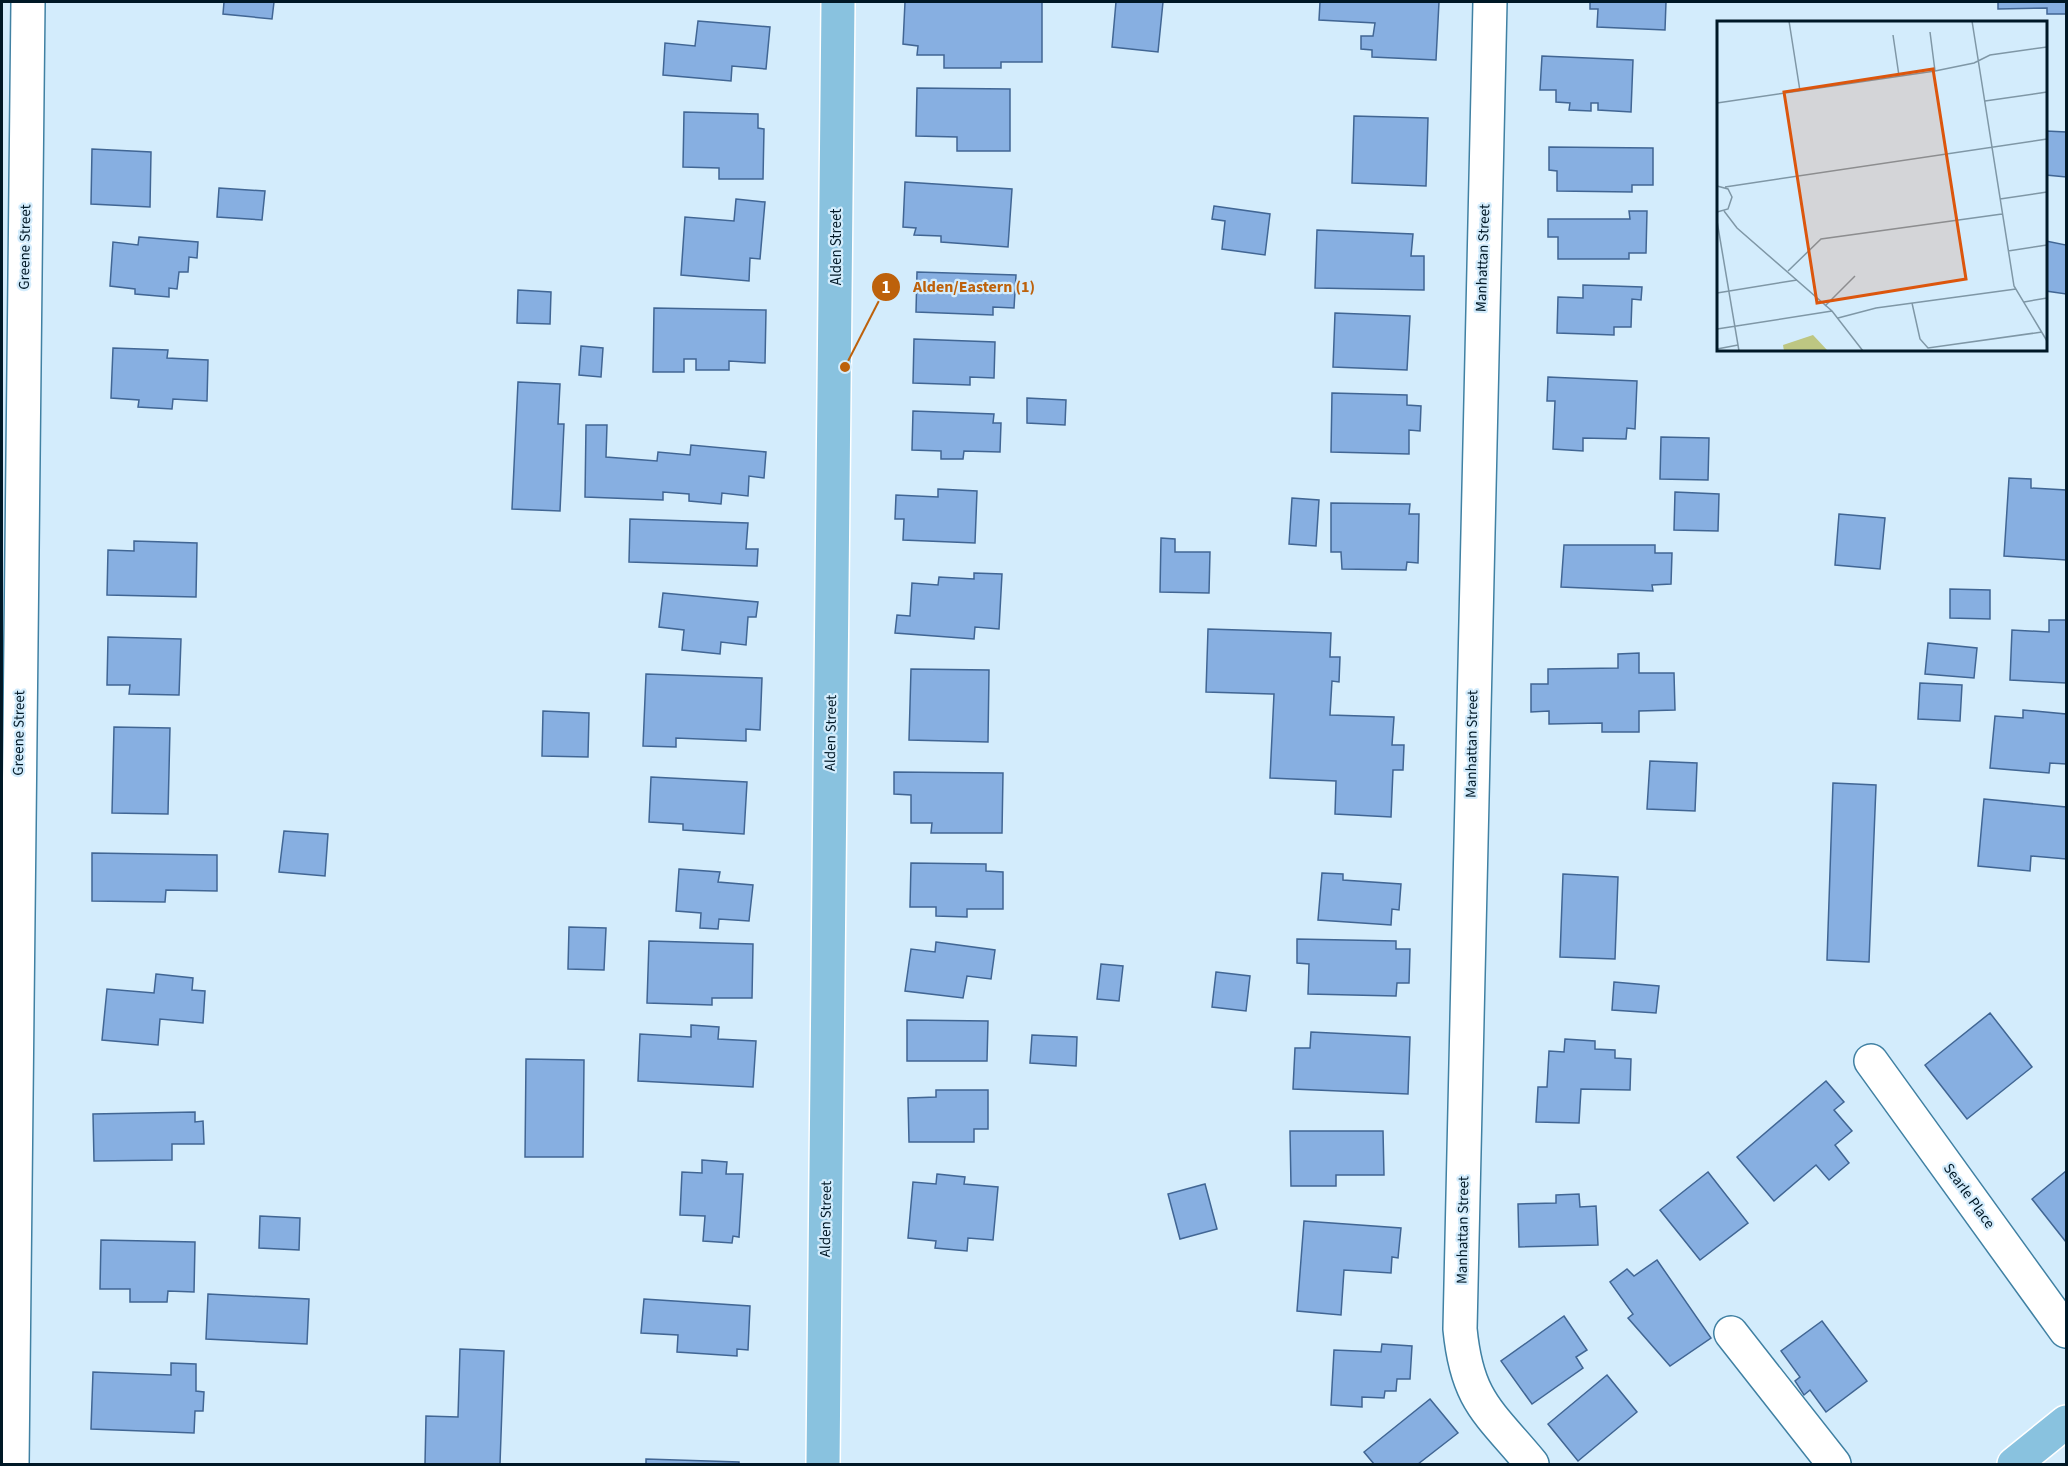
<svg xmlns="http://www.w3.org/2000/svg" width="2068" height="1466" viewBox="0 0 2068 1466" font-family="'Source Sans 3',sans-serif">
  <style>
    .building { fill: #87afe1; stroke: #416694; stroke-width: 1.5 }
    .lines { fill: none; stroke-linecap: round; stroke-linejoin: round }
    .minor-casing { stroke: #4081a3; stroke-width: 36 }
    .major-casing { stroke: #fff; stroke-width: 36 }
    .minor { stroke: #fff; stroke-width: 33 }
    .major { stroke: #89c2df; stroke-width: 33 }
    .labels { text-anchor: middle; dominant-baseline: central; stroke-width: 4.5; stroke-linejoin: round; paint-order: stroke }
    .street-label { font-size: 15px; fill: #001826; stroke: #d3ecfc }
    .inset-road { fill: none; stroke: #7f97a6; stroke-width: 1.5 }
    .view { fill: #dc560d; fill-opacity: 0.15; stroke: #dc560d; stroke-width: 3 }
    .inset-edge { fill: none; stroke: #001826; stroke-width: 3 }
    .leader { fill: none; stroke: #bd610b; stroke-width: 2 }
    .callout-dot { fill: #bd610b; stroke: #d3ecfc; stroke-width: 2 }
    .mark-label { font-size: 18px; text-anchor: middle; font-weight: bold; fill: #fff }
    .callout-label { font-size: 16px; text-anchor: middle; font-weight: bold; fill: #bd610b; stroke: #d3ecfc; stroke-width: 4.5; stroke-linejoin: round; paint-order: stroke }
  </style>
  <rect width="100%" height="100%" fill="#d3ecfc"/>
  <!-- building -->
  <g class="building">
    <polygon points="224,2 274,2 272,19 223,14"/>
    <polygon points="905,2 1042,2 1042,62 1001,62 1001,68 944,68 944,55 917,55 918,46 903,44"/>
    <polygon points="1116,2 1163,2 1158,52 1112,47"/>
    <polygon points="1320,2 1439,2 1436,60 1372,57 1372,50 1361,49 1361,36 1373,36 1375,23 1319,20"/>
    <polygon points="1590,2 1666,2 1665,30 1597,27 1598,9 1590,9"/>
    <polygon points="1998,2 2066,2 2066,14 2047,14 2047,8 1998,9"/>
    <polygon points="698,21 770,27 766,69 732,66 731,81 663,75 665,43 695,46"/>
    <polygon points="1542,56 1633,60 1631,112 1598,110 1598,103 1591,103 1591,111 1569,110 1570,103 1556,102 1556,90 1540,90"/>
    <polygon points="917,88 1010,89 1010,151 957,151 957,137 916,136"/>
    <polygon points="684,112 758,114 758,128 764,129 763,179 719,179 719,168 683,167"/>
    <polygon points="1354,116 1428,118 1426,186 1352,183"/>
    <polygon points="2046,131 2066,132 2066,177 2046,175"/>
    <polygon points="1549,147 1653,148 1653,185 1632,185 1632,192 1557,191 1557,171 1549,170"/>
    <polygon points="92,149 151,152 150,207 91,204"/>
    <polygon points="905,182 1012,189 1008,247 941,242 941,236 914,235 916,228 903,227"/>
    <polygon points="219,188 265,191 262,220 217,217"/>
    <polygon points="736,199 765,202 760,259 750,258 749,281 681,275 685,217 734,221"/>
    <polygon points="1214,206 1270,214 1265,255 1222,249 1225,221 1212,219"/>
    <polygon points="1629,211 1647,211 1646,253 1629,253 1629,259 1558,259 1558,237 1548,237 1548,219 1630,219"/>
    <polygon points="1317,230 1413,234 1411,256 1424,256 1424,290 1315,288"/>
    <polygon points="139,237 198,242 197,258 189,257 188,272 179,272 177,289 169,288 169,297 135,294 135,289 110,286 113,242 138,245"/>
    <polygon points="2046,241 2066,245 2066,294 2046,291"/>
    <polygon points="917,272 1016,275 1014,308 993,307 993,315 916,312"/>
    <polygon points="1583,285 1642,287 1641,300 1632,299 1631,327 1614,327 1614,335 1557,333 1558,297 1583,298"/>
    <polygon points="518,290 551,292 550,324 517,323"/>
    <polygon points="654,308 766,310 765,363 729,361 729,370 696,370 696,359 684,359 684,372 653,372"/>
    <polygon points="1335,313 1410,316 1407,370 1333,367"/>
    <polygon points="914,339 995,342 994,378 970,377 970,385 913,383"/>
    <polygon points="581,346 603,348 601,377 579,375"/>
    <polygon points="113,348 168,350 167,358 208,360 207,401 173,399 172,409 138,407 139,400 111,398"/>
    <polygon points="1548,377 1637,381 1635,429 1627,428 1626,439 1583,438 1583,451 1553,449 1555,401 1547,401"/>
    <polygon points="518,382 560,384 558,424 564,424 560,511 512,509"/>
    <polygon points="1332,393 1407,395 1407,405 1421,406 1420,431 1409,430 1409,454 1331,452"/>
    <polygon points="1027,398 1066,400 1065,425 1027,423"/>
    <polygon points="913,411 994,414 993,423 1001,423 1000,452 964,451 963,459 941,459 941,451 912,450"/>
    <polygon points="586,425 607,425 606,457 657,461 658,452 690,455 691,445 766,452 764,478 749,476 748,496 722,493 721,504 689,501 689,494 663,492 663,500 585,497"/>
    <polygon points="1661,437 1709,438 1708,480 1660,479"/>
    <polygon points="2009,478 2031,479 2031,488 2066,490 2066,560 2004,556"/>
    <polygon points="938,489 977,491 975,543 903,540 904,519 895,519 896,495 938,497"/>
    <polygon points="1675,492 1719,494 1718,531 1674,530"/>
    <polygon points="1292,498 1319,500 1316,546 1289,544"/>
    <polygon points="1331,503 1410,504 1409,514 1419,514 1418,563 1407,562 1406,570 1342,569 1341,552 1331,552"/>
    <polygon points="1839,514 1885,518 1880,569 1835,565"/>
    <polygon points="630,519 748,523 746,549 758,549 757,566 629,562"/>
    <polygon points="1161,538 1175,539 1175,552 1210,552 1209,593 1160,592"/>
    <polygon points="134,541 197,543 196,597 107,595 108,550 134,551"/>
    <polygon points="1564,545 1655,545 1655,553 1672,553 1671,584 1652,585 1653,591 1561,587"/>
    <polygon points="974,573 1002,574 999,629 975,627 974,639 895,633 897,615 910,616 912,583 938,585 939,577 974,579"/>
    <polygon points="1950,589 1990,590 1990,619 1950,618"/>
    <polygon points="663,593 758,602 756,617 748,617 746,645 721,642 720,654 682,650 684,630 659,627"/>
    <polygon points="2049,620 2066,620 2066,683 2010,680 2012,630 2049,632"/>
    <polygon points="1208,629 1331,633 1330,657 1340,657 1339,682 1332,681 1330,715 1394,717 1392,745 1404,745 1403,770 1393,770 1391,817 1335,814 1336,781 1270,778 1274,694 1206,692"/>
    <polygon points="108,637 181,639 179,695 129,694 130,685 107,685"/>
    <polygon points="1928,643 1977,648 1974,678 1925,674"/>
    <polygon points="1639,653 1639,673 1674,673 1675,710 1639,711 1639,732 1602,732 1602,723 1549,724 1549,711 1531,712 1531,684 1548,684 1548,669 1618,668 1618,654"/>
    <polygon points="911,669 989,670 988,742 909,740"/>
    <polygon points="646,674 762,678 760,730 746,729 746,741 676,738 676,747 643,746"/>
    <polygon points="1920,683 1962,685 1960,721 1918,719"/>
    <polygon points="2023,710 2066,714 2066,764 2050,763 2049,773 1990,768 1995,716 2023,718"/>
    <polygon points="543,711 589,713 588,757 542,756"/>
    <polygon points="114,727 170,728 168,814 112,813"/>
    <polygon points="1650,761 1697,763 1695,811 1647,809"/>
    <polygon points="894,772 1003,773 1002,833 931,833 932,823 911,823 911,795 894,794"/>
    <polygon points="651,777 747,782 744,834 683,830 683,824 649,822"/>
    <polygon points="1833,783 1876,785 1869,962 1827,960"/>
    <polygon points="1984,799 2066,807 2066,859 2031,856 2030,871 1978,866"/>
    <polygon points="284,831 328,834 325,876 279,872"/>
    <polygon points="92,853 217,855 217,891 166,890 165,902 92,901"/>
    <polygon points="911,863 986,864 986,871 1003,872 1003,909 967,909 967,917 936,916 936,907 910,907"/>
    <polygon points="679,869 720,872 718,882 753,885 749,921 719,919 718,929 700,928 701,913 676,911"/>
    <polygon points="1322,873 1343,874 1343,880 1401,884 1399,910 1392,909 1391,925 1318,920"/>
    <polygon points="1563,874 1618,877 1615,959 1560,957"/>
    <polygon points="569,927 606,928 604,970 568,969"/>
    <polygon points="1297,939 1396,941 1396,949 1410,949 1409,983 1397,983 1396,996 1308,994 1309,964 1297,963"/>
    <polygon points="649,941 753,944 752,998 712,998 712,1005 647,1003"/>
    <polygon points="936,942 995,950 991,979 967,976 963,998 905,991 911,949 935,952"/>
    <polygon points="1101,964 1123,966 1119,1001 1097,999"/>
    <polygon points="1216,972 1250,976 1246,1011 1212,1007"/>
    <polygon points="156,974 193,978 192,990 205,991 203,1023 160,1019 158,1045 102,1040 107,989 154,993"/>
    <polygon points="1614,982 1659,986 1656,1013 1612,1010"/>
    <polygon points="1990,1013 2032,1067 1967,1119 1925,1065"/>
    <polygon points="907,1020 988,1021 987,1061 907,1061"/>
    <polygon points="691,1025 719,1027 718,1039 756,1041 753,1087 638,1081 640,1034 691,1037"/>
    <polygon points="1311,1032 1410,1037 1408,1094 1293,1089 1295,1048 1310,1048"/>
    <polygon points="1032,1035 1077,1037 1076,1066 1030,1063"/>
    <polygon points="1565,1039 1595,1041 1595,1049 1615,1050 1615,1058 1631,1059 1630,1090 1581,1089 1579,1123 1536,1122 1538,1087 1547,1087 1549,1051 1564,1052"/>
    <polygon points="526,1059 584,1060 583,1157 525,1157"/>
    <polygon points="1826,1081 1844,1102 1834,1110 1852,1131 1835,1145 1849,1163 1829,1180 1816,1165 1774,1201 1737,1157"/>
    <polygon points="936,1090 988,1090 988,1129 974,1129 974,1142 909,1142 908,1098 936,1097"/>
    <polygon points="195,1112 195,1122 203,1121 204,1144 172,1144 172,1160 94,1161 93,1114"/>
    <polygon points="1290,1131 1383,1131 1384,1175 1336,1175 1336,1186 1291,1186"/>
    <polygon points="702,1160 727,1162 726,1174 743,1174 739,1237 733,1236 732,1243 703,1241 705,1216 680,1215 682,1172 702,1173"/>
    <polygon points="2066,1171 2066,1242 2032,1199"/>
    <polygon points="1708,1172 1748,1223 1700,1260 1660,1210"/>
    <polygon points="937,1174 965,1177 964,1184 998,1187 993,1240 968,1238 967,1251 935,1248 936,1241 908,1238 913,1182 936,1184"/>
    <polygon points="1205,1184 1217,1229 1180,1239 1168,1194"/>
    <polygon points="1579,1194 1580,1207 1596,1206 1598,1245 1519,1247 1518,1204 1556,1203 1556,1195"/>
    <polygon points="260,1216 300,1218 299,1250 259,1248"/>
    <polygon points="1304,1221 1401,1228 1398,1258 1392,1257 1391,1273 1344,1270 1341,1315 1297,1311"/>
    <polygon points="101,1240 195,1242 194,1292 168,1291 167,1302 130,1302 130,1289 100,1289"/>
    <polygon points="1657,1260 1711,1338 1670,1366 1628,1318 1633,1314 1610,1282 1627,1269 1634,1276"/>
    <polygon points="208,1294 309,1299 307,1344 206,1339"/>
    <polygon points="644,1299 750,1306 748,1350 737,1349 737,1356 677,1352 678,1335 641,1333"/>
    <polygon points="1564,1316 1587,1350 1576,1357 1583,1368 1532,1404 1501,1361"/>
    <polygon points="1822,1321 1867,1381 1826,1412 1810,1390 1804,1395 1795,1381 1800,1377 1781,1351"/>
    <polygon points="1382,1344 1412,1346 1410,1379 1397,1379 1396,1391 1385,1391 1384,1398 1362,1397 1362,1407 1331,1405 1334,1350 1381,1352"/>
    <polygon points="460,1349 504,1351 500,1464 425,1464 426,1416 458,1417"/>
    <polygon points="171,1363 196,1364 196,1391 204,1392 203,1411 195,1411 194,1433 91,1429 93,1372 171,1375"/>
    <polygon points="1607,1375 1637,1412 1578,1461 1548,1424"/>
    <polygon points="1430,1399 1458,1433 1418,1464 1374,1464 1364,1452"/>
    <polygon points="646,1459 739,1462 739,1464 646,1464"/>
  </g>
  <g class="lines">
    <!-- minor casing -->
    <g class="minor-casing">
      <g id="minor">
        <path d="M1490,2L1460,1329C1467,1401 1489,1412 1532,1464"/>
        <polyline points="1871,1061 2066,1331"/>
        <polyline points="1731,1333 1834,1464"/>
        <polyline points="12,1464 28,2"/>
      </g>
    </g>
    <!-- major casing -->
    <g class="major-casing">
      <g id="major">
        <polyline points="823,1464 838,2"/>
        <polyline points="2014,1464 2066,1422"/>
      </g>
    </g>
    <!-- minor -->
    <use href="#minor" class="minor"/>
    <!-- major -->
    <use href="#major" class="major"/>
  </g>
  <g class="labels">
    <!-- street labels -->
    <g class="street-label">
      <text transform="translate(25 247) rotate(-89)">Greene Street</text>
      <text transform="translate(836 247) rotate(-90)">Alden Street</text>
      <text transform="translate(1483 258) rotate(-88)">Manhattan Street</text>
      <text transform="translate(19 733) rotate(-89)">Greene Street</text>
      <text transform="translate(831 733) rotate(-89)">Alden Street</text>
      <text transform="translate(1472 744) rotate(-89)">Manhattan Street</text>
      <text transform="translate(1969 1196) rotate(54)">Searle Place</text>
      <text transform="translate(826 1219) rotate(-89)">Alden Street</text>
      <text transform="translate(1463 1230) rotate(-89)">Manhattan Street</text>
    </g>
  </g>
  <!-- overview -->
  <g transform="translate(1717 21)">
    <rect width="330" height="330" fill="#d3ecfc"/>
    <path d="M96,314L111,330H67L66,324Z" fill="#bdc682"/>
    <path class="inset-road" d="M72,0L83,70M255,0L297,265L330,320M213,11L218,50M176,14L182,55M268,80L330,71M0,82L218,50L257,42L273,34L330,26M0,165L11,168L15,176L11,188L0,191M8,166L330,118M283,178L330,171M7,190L20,207L115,290L146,330M0,200L22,330M291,230L330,224M71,250L104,218L285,193M0,272L80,259M307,281L330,277M195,282L203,318L211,327L325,311M108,285L138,255M121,297L159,287L299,268M0,308L115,290M0,328L21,324"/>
    <path class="view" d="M216,48L249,258L100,282L67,71Z"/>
    <rect width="330" height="330" class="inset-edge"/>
  </g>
  <!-- callouts -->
  <path class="leader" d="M845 367L886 287"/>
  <g class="callout-dot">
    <circle cx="845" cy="367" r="6"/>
    <circle cx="886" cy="287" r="15"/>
  </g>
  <g class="mark-label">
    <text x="886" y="293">1</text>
  </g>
  <g class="callout-label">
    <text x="974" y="292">Alden/Eastern (1)</text>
  </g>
  <!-- border -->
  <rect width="2068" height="1466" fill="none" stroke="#001826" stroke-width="6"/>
</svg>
